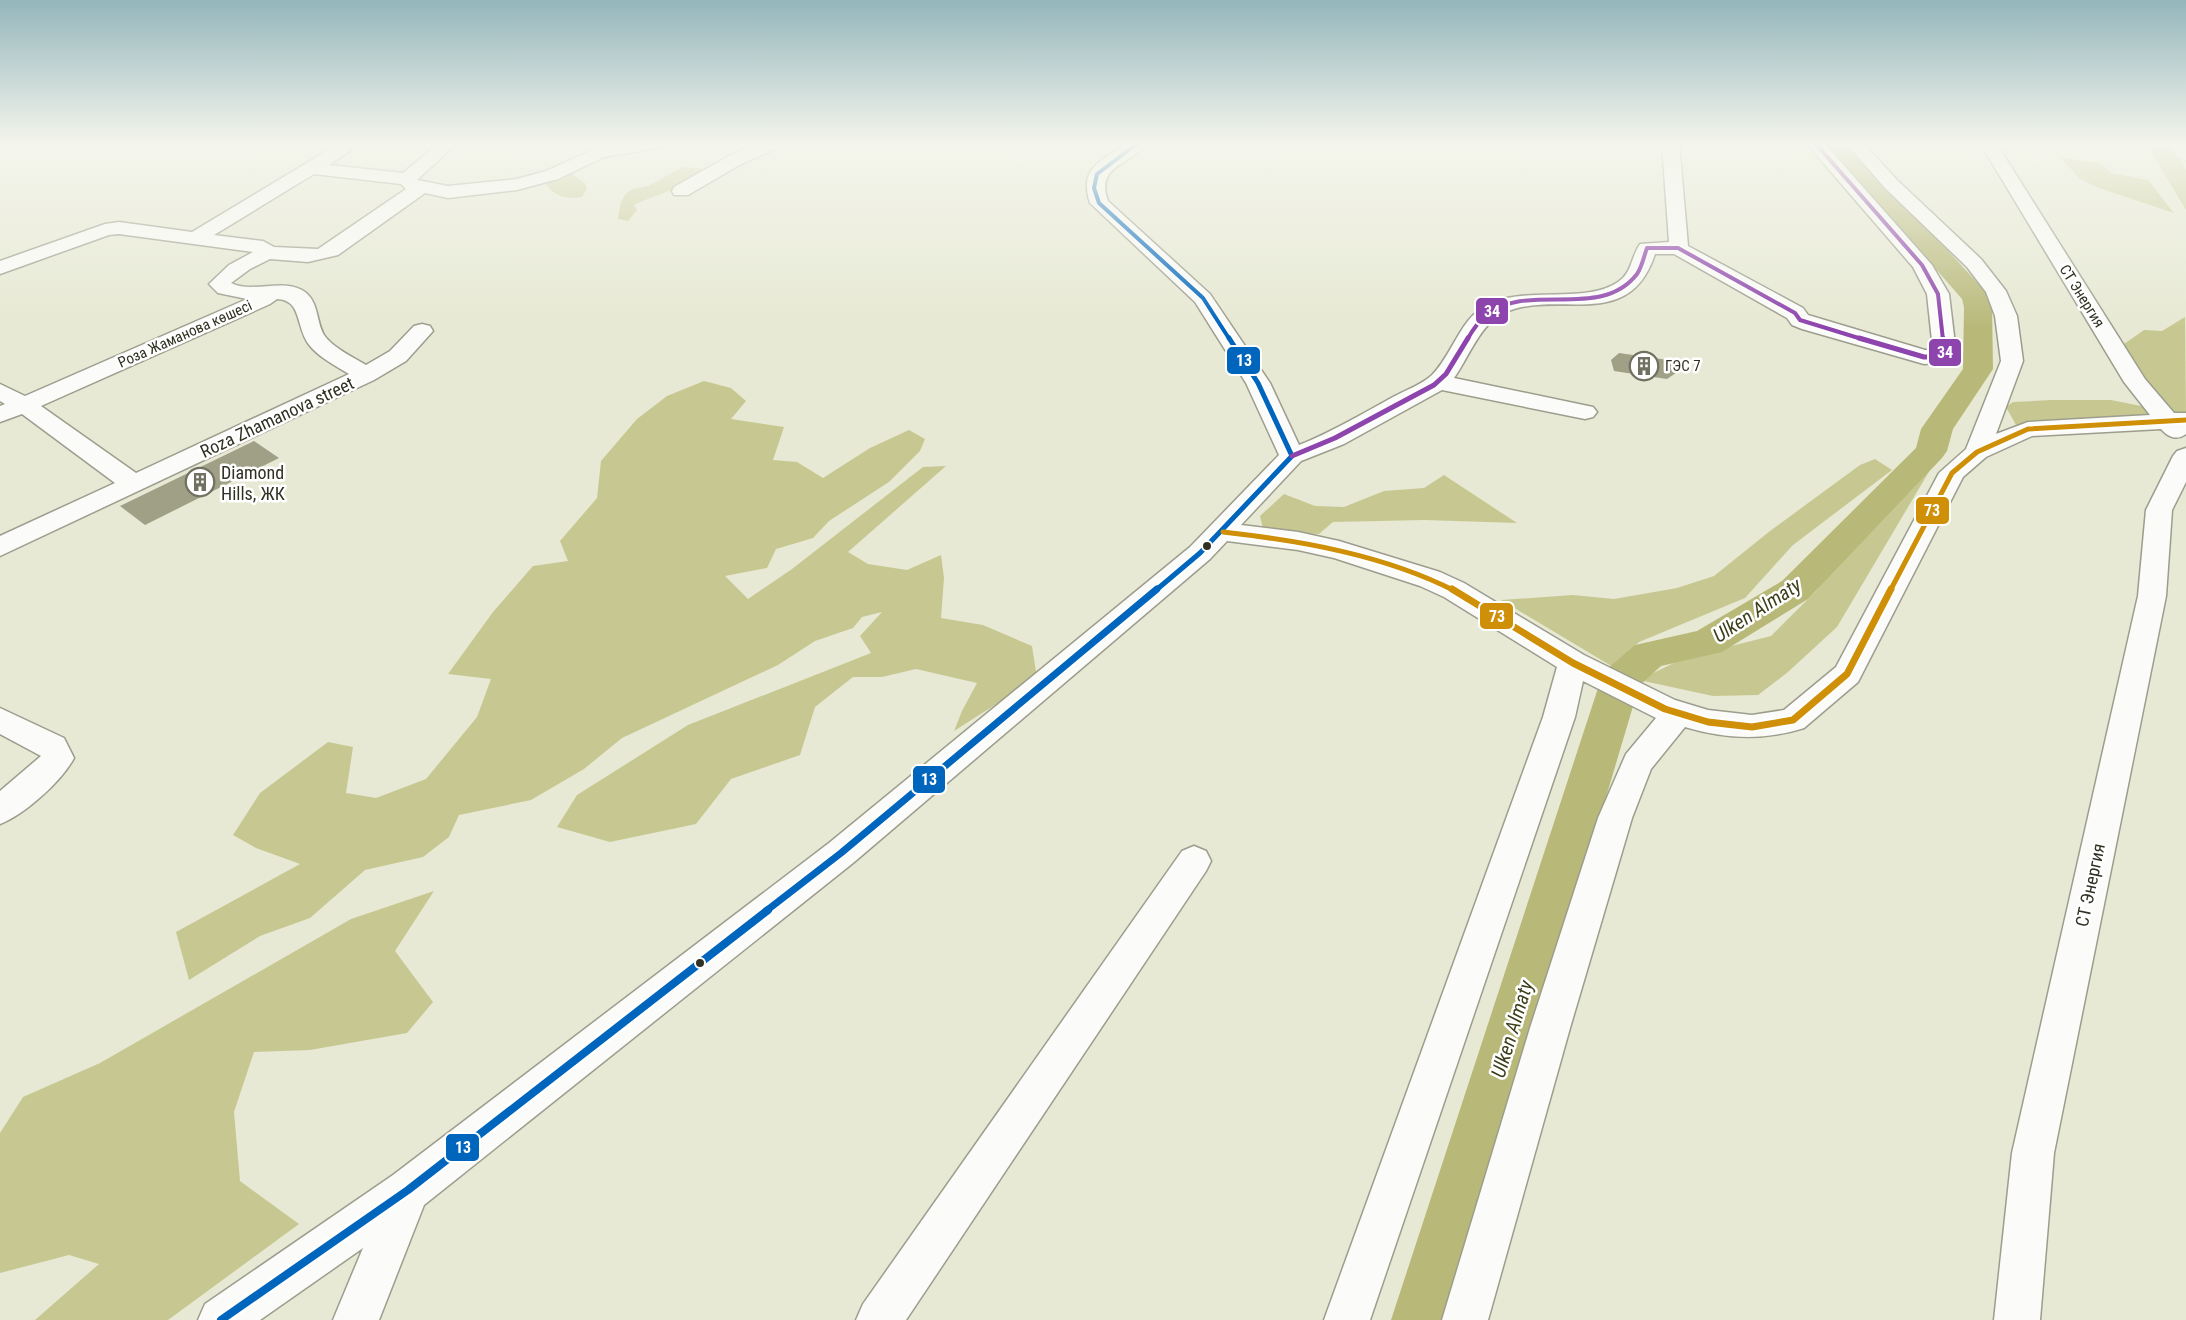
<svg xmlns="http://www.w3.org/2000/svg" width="2186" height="1320" viewBox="0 0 2186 1320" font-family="'Roboto Condensed',sans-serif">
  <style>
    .forest { fill: #c7c891 }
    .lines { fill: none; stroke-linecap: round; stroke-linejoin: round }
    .river { fill: #b8b979; fill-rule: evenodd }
    .building { fill: #a0a087 }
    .minor-casing { stroke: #9c9d8d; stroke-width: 3 }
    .major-casing { stroke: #c9cac0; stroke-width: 3 }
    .minor { fill: #fbfcf9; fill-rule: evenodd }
    .major { fill: #e9e9dc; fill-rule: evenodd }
    .bus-1-far3-casing { stroke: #fff; stroke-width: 7 }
    .bus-1-far2-casing { stroke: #fff; stroke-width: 9 }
    .bus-1-far1-casing { stroke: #fff; stroke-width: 11 }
    .bus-1-casing { stroke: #fff; stroke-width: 13 }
    .bus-2-far1-casing { stroke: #fff; stroke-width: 9 }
    .bus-2-casing { stroke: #fff; stroke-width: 11 }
    .bus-3-far1-casing { stroke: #fff; stroke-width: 7 }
    .bus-3-casing { stroke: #fff; stroke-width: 9 }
    .bus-1-far3 { stroke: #0065bd; stroke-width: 4 }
    .bus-1-far2 { stroke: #0065bd; stroke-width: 5 }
    .bus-1-far1 { stroke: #0065bd; stroke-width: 7 }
    .bus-1 { stroke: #0065bd; stroke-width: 8 }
    .bus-2-far1 { stroke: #cf8f07; stroke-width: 5 }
    .bus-2 { stroke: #cf8f07; stroke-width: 7 }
    .bus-3-far1 { stroke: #8e44ad; stroke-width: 4 }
    .bus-3 { stroke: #8e44ad; stroke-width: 5 }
    .bus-dot { fill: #313123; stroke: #fff; stroke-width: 2 }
    .labels { text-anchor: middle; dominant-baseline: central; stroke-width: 5; stroke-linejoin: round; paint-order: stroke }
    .far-street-label { font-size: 15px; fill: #313123; stroke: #fff }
    .far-poi-label { font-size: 15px; fill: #313123; stroke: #fff; text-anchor: start }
    .street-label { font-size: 18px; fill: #313123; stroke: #fff }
    .poi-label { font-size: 18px; fill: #313123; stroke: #fff; text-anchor: start }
    .water-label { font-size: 20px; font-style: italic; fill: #3d3e1a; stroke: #fff }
    .line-badge { stroke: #fff; stroke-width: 2 }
    .badge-label { font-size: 16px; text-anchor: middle; font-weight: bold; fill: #fff }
  </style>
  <rect width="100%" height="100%" fill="#e7e9d4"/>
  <!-- forest -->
  <g class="forest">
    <polygon points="2146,143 2170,143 2186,170 2186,210"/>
    <polygon points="2061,158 2101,163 2111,173 2148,180 2174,213 2096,187 2079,178"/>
    <path d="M684,167L702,169C690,187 654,195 634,205L637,210L628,221L618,219C619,209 621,195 631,190C637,187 644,188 650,185C662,179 671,172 684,167Z"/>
    <path d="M572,174L585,183L587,189L582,197C568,200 552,196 545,182Z"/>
    <polygon points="2185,317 2186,414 2169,414 2124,344 2144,330 2162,331"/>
    <polygon points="704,381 731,388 746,401 731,419 784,427 773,460 797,462 823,478 870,448 909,430 925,439 920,451 889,482 829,521 813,538 776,549 767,568 725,576 748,599 792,569 923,467 946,466 848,552 868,564 907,570 941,555 944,578 941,618 983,625 1032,646 1037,678 954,731 962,711 977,683 916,669 882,677 853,677 815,707 800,755 731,779 696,824 610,842 557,827 577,795 688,725 871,653 860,636 882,612 862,617 853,628 815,641 778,665 622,738 584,769 531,800 459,815 449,837 423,857 365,870 310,918 260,936 189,980 176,932 300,864 256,848 233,835 260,793 328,742 353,747 346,793 376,798 426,779 477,717 491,679 448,674 493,612 533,566 568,561 560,541 597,498 601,461 637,419 667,396"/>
    <polygon points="2051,400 2111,400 2146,407 2157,418 2016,425 2006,407 2013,402"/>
    <polygon points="1875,459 1892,470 1793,545 1745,598 1639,642 1613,667 1501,600 1573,595 1614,599 1677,588 1714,576 1770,531 1860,465"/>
    <polygon points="1930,470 1837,627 1788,672 1758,695 1713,696 1639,680 1684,658 1771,636 1815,592 1866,533"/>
    <polygon points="1444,475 1517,523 1424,520 1333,522 1319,534 1264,533 1260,516 1284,494 1315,506 1344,507 1384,491 1424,488"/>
    <polygon points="434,891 395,951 433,1002 407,1033 310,1050 254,1052 234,1112 240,1181 299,1224 168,1320 35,1320 99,1264 69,1255 0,1273 0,1133 23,1097 100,1063 351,919"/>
  </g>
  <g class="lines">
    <!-- river -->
    <polygon class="river" points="1826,143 1849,143 1985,291 1992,307 1993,369 1953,429 1947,451 1942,458 1808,599 1722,652 1661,666 1639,686 1451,1320 1391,1320 1601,679 1607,669 1635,645 1697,631 1782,581 1916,448 1921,429 1963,369 1964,307 1962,299"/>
  </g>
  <!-- building -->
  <g class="building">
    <polygon points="1619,353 1675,361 1676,373 1667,379 1614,371 1611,360"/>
    <polygon points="254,441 279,458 145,525 120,506"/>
  </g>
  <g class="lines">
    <!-- minor casing -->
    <g class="minor-casing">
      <g id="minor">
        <path d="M340,143H361L329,165L403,173L439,143H457L417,180L448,186L517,179L546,171L599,147L626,143H665L662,147L656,148L604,157L558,179L517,190L448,198L425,193L338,255L308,262L270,259L250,269L231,283C253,294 284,277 305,292C319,303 316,321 324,335C333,348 353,357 366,365L390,351L414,326L422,324L430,326L433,331L406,361L374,380L0,556V536L115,483L22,414L0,422V406L5,404L0,401V384L25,396L247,299L218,293L209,284L229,265L253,252L119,234L109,235L0,274V261L105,224L119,222L192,232ZM314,174L401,184L406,189L318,249L274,247L263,241L214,235ZM277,299C303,300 295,328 310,346C320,358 336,366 349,374L136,473L41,406L270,304Z"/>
        <polygon points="760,143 783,143 780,147 741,164 688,195 674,195 672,191 674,187 729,156"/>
        <path d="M1128,143H1147C1130,166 1095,165 1108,201L1210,294L1270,383L1299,445C1332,432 1362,414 1393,397C1406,390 1421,385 1432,375C1453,354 1460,318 1488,304C1527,286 1586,304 1618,282C1632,273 1631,257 1640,244L1669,242L1662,143H1679L1688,246L1803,308L1808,315L1925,350H1933L1927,294L1913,267L1806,143H1824L1932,265L1949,294L1956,353L1949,362L1924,364L1802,329L1792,325L1787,318L1674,254H1655C1629,334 1557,288 1504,313C1480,324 1469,357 1454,378L1593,407L1597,412L1593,417L1585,419L1442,390L1344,444L1301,461L1241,525L1298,532L1339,541L1440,572L1464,583L1584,655L1675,700L1708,710L1752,715L1784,710L1836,667L1939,473L1966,449L2001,361L1995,316L1986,292L1967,267L1885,188L1846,143H1863L1897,180L1981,259L2006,291L2017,316L2023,361L1996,434L2028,422L2150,415L2124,382L1980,143H1996L2145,379L2174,413H2186V434C2177,441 2168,437 2161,429L2032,436L1986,457L1963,477L1858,682L1804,728C1763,741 1725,739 1685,727L1651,769L1632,818L1570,1028L1488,1320H1442L1530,1028L1598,818L1626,754L1656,718L1583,681L1575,717L1370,1320H1324L1543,717L1557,667L1444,597L1420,586L1334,558L1298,550L1227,541L1210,559L853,863L424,1205L379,1320H333L363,1248L260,1320H198L205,1304L393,1175L829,843L1190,547L1279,455L1246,383L1195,302L1090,203C1078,167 1102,161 1128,143Z"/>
        <polygon points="2186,448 2186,482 2172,510 2166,596 2054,1153 2040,1320 1994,1320 2012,1153 2138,596 2146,510 2173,456 2177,451"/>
        <path d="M0,708L64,738L74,758C62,781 24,815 0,824V791L41,756L0,734Z"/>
        <polygon points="1194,846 1206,851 1211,861 1206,871 906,1320 856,1320 863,1304 1182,851"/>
      </g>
    </g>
    <!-- major casing -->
    <g class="major-casing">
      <polygon id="major" points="2169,143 2186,143 2186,160 2179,158"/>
    </g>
    <!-- minor -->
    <use href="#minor" class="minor"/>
    <!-- major -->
    <use href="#major" class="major"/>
    <!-- bus-1-far3 casing -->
    <g class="bus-1-far3-casing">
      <polyline id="bus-1-far3" points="1138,143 1097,174 1094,188 1099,203 1203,298 1230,340"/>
    </g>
    <!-- bus-1-far2 casing -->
    <g class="bus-1-far2-casing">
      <polyline id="bus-1-far2" points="1155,591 1200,553 1292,456 1258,383 1229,338"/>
    </g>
    <!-- bus-1-far1 casing -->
    <g class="bus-1-far1-casing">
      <polyline id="bus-1-far1" points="766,911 841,853 1157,589"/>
    </g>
    <!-- bus-1 casing -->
    <g class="bus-1-casing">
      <polyline id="bus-1" points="221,1320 408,1190 768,910"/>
    </g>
    <!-- bus-2-far1 casing -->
    <g class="bus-2-far1-casing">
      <g id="bus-2-far1">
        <path d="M1223,532C1302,541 1384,555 1455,591"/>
        <polyline points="1890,591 1952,473 1977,452 2028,429 2186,420"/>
      </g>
    </g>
    <!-- bus-2 casing -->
    <g class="bus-2-casing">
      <polyline id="bus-2" points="1452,589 1573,663 1665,709 1708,722 1752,727 1793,720 1847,674 1891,589"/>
    </g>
    <!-- bus-3-far1 casing -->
    <g class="bus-3-far1-casing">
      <g id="bus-3-far1">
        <polyline points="1815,143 1922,265 1938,294 1943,340"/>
        <path d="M1467,340C1472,331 1478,321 1487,315C1528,281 1601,321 1637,274C1642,267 1644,256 1647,248H1678L1795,313L1800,320L1865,340"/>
      </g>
    </g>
    <!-- bus-3 casing -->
    <g class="bus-3-casing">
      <g id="bus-3">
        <polyline points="1859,338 1924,357 1941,357 1945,353 1943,338"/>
        <polyline points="1292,456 1335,438 1434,385 1446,374 1468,338"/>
      </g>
    </g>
    <!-- bus-1-far3 -->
    <use href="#bus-1-far3" class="bus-1-far3"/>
    <!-- bus-1-far2 -->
    <use href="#bus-1-far2" class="bus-1-far2"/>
    <!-- bus-1-far1 -->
    <use href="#bus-1-far1" class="bus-1-far1"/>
    <!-- bus-1 -->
    <use href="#bus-1" class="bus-1"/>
    <!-- bus-2-far1 -->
    <use href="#bus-2-far1" class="bus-2-far1"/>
    <!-- bus-2 -->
    <use href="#bus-2" class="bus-2"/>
    <!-- bus-3-far1 -->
    <use href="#bus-3-far1" class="bus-3-far1"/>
    <!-- bus-3 -->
    <use href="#bus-3" class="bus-3"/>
  </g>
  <!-- sky -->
  <linearGradient id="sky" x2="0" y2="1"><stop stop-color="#95b6bc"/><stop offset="0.44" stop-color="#f4f5ec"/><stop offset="1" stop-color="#f4f5ec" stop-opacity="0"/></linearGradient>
  <rect width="2186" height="327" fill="url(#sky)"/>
  <!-- icons -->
  <defs>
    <g id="building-ring" transform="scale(1.5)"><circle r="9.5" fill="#fff" stroke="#717161" stroke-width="1.5"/><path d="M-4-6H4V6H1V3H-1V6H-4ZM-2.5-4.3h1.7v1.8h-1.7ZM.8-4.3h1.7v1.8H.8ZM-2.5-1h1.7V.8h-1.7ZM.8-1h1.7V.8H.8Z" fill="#717161"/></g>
  </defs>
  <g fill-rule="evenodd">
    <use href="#building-ring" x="1644" y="366"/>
    <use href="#building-ring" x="200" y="482"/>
  </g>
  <!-- markers -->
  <g class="bus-dot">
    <circle cx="1207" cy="546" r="5"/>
    <circle cx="700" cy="963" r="5"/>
  </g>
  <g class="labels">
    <!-- far-street labels -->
    <g class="far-street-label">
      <text transform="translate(2082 296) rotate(58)">СТ Энергия</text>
      <text transform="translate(185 334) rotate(-24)">Роза Жаманова көшесі</text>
    </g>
    <!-- far-poi labels -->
    <g class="far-poi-label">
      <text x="1665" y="366">ГЭС 7</text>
    </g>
    <!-- street labels -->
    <g class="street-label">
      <text transform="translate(277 417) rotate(-25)">Roza Zhamanova street</text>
      <text transform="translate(2090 885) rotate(-78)">СТ Энергия</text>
    </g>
    <!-- poi labels -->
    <g class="poi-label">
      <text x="221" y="472">Diamond<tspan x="221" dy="21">Hills, ЖК</tspan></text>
    </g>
    <!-- water labels -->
    <g class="water-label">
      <text transform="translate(1757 610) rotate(-33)">Ulken Almaty</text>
      <text transform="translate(1512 1029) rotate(-73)">Ulken Almaty</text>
    </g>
  </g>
  <g class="line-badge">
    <rect x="1475" y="297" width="34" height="28" rx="6" fill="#8e44ad"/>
    <rect x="1928" y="338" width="34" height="29" rx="6" fill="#8e44ad"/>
    <rect x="1226" y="346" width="35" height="29" rx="6" fill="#0065bd"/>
    <rect x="1915" y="496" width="35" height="29" rx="6" fill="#cf8f07"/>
    <rect x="1479" y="602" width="35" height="28" rx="6" fill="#cf8f07"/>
    <rect x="912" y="765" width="34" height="29" rx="6" fill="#0065bd"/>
    <rect x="445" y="1133" width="35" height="29" rx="6" fill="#0065bd"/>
  </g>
  <g class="badge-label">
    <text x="1492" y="317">34</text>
    <text x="1945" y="358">34</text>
    <text x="1244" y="366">13</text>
    <text x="1932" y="516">73</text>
    <text x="1497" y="622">73</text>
    <text x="929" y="785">13</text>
    <text x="463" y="1153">13</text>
  </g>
</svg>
